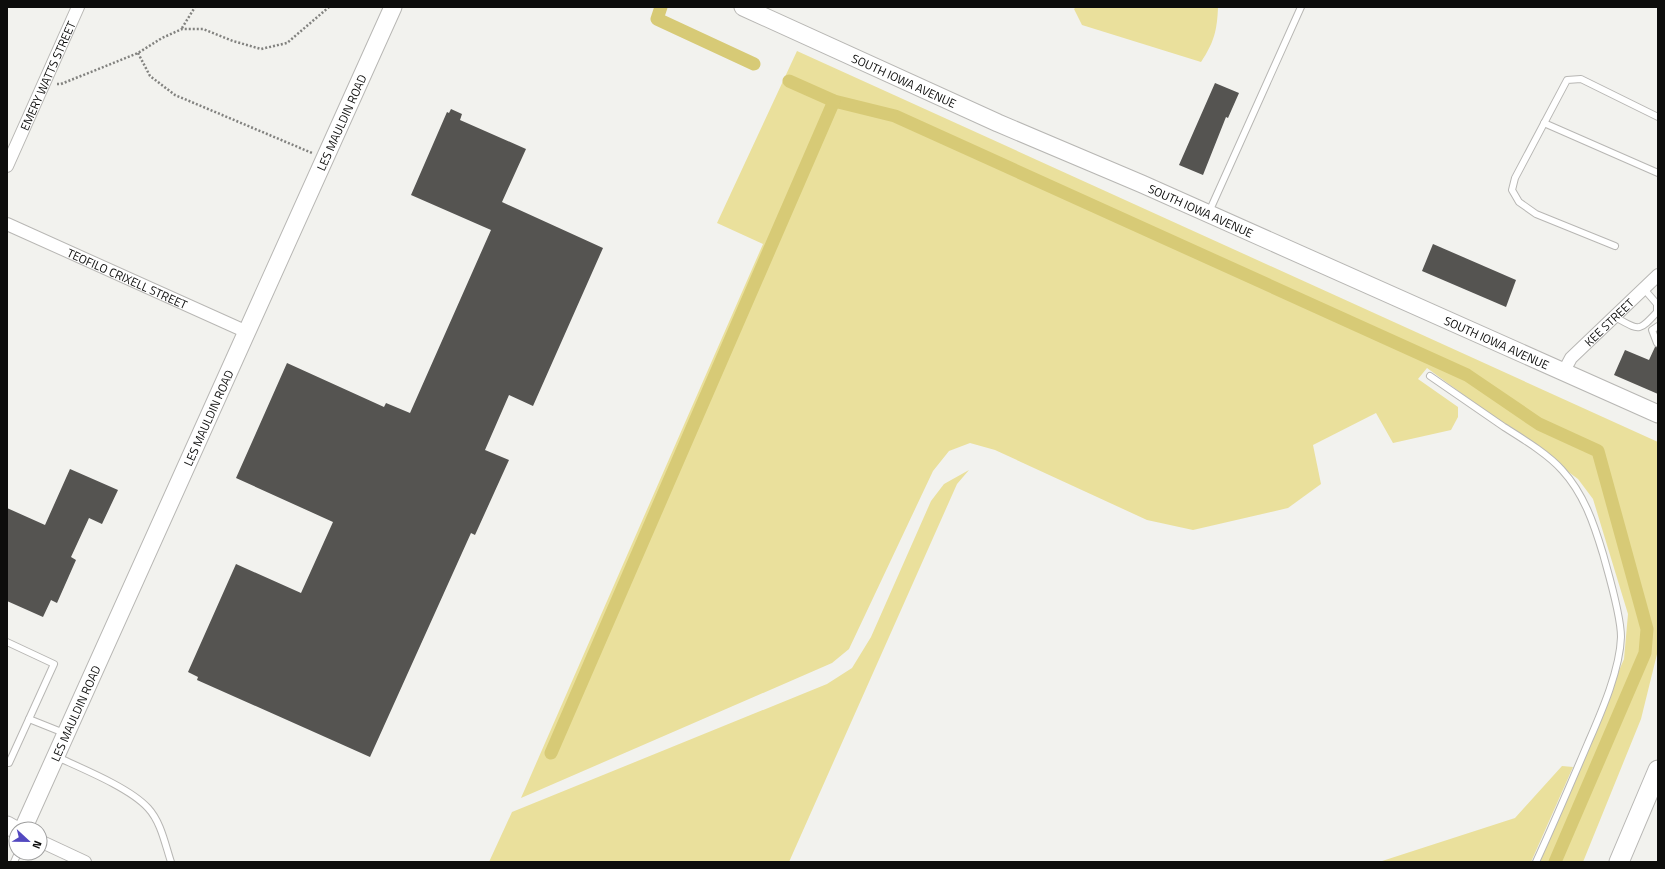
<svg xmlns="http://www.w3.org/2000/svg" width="1665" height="869" viewBox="0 0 1665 869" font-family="'Titillium Web',sans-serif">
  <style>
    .green { fill: #eae09c }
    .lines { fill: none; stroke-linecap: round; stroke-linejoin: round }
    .canal { stroke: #d7ca76; stroke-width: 13 }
    .building { fill: #555451 }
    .lane-casing { stroke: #b8b7b4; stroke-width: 8 }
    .street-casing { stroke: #b8b7b4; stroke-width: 14 }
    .secondary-casing { stroke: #b8b7b4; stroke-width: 19 }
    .primary-casing { stroke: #b8b7b4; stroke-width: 21 }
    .path { stroke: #82827f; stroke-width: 2.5; stroke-dasharray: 2 2; stroke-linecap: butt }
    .lane { stroke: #fff; stroke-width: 6 }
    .street { stroke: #fff; stroke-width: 12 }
    .secondary { stroke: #fff; stroke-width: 17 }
    .primary { stroke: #fff; stroke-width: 19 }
    .labels { text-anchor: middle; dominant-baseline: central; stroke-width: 4; stroke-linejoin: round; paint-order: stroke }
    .street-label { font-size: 12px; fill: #0d0d0c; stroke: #fff }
  </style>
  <rect width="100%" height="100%" fill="#f2f2ee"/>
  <!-- green -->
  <g class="green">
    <path d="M1076,7H1218C1217,31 1214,42 1201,62L1082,25L1074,9Z"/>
    <polygon points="797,51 1658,442 1658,650 1641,719 1583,862 1536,862 1624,659 1628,614 1593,499 1578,479 1427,368 1418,379 1458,407 1458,417 1451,430 1393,443 1376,413 1313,445 1321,484 1288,508 1193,530 1147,520 995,450 970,443 949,451 933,471 849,649 832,663 521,798 763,244 717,223"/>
    <polygon points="969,470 957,484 789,862 489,862 512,812 827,684 852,668 871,637 931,501 944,484"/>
    <polygon points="1562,766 1573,767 1531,862 1379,862 1515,818"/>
  </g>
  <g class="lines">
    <!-- canal -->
    <g class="canal">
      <polyline points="661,7 657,19 754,64"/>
      <polyline points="789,81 834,101 895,116 1467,375 1539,424 1598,451 1647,629 1645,653 1555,862"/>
      <polyline points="551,753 834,101"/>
    </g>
  </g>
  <!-- building -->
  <g class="building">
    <polygon points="1215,83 1239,93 1228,118 1226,117 1203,175 1179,165"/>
    <polygon points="451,109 462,114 460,120 526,149 502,202 603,248 533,406 509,395 485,450 509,460 475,535 471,533 370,757 197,680 198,677 188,672 236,564 301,593 333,522 236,478 287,363 384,407 386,403 410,413 491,230 411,195 447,112 449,113"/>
    <polygon points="1433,244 1516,280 1506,307 1422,271"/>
    <polygon points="1655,347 1658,347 1658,394 1614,375 1625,350 1649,360"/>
    <polygon points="70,469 118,490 102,524 89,518 71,557 76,560 57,603 51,600 43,617 7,601 7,508 45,525"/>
  </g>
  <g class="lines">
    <!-- lane casing -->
    <g class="lane-casing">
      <g id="lane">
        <polyline points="1544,123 1658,173"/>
        <polyline points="1209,212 1301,7"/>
        <polyline points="1615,246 1536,214 1519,202 1512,190 1515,178 1567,80 1581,79 1658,117"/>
        <path d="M1615,317C1639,330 1638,333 1657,312V304L1644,289"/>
        <polyline points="1657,343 1652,330 1658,326"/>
        <path d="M1430,376C1455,393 1479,410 1504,427C1523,439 1548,454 1562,470C1584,494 1594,524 1603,554C1609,576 1621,615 1621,637C1620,670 1601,713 1588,743C1571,783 1554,823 1536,862"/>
        <polyline points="7,642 54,664 29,719 64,733"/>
        <path d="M57,757C83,769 130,788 148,808C161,822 165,844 171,862"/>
        <polyline points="7,763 9,763 29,719"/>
        <polyline points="14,862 18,853"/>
      </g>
    </g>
    <!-- street casing -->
    <g class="street-casing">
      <g id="street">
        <path id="s1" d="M7,166L78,7"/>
        <path id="s2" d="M7,224L247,332"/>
        <path id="s3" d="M1564,371L1571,358L1658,275"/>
        <polyline points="40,841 85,862"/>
      </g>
    </g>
    <!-- secondary casing -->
    <g class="secondary-casing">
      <g id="secondary">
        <path id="s4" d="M743,7L998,123L1142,184L1658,414"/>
        <polyline points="7,825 16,830"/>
        <path id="s5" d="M23,829L393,7"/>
      </g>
    </g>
    <!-- primary casing -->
    <g class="primary-casing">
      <polyline id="primary" points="1619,862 1658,770"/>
    </g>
    <!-- path -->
    <g class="path">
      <polyline points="182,28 195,7"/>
      <polyline points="138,53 150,76 175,95 312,153"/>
      <polyline points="57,84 61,84 138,53 162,38 182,29 203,29 233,41 261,49 287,43 329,7"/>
    </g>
    <!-- lane -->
    <use href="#lane" class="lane"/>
    <!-- street -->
    <use href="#street" class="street"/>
    <!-- secondary -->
    <use href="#secondary" class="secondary"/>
    <!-- primary -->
    <use href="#primary" class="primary"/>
  </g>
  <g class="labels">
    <!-- street labels -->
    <g class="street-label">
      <text stroke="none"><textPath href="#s1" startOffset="99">EMERY WATTS STREET</textPath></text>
      <text stroke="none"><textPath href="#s4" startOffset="177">SOUTH IOWA AVENUE</textPath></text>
      <text stroke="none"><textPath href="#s5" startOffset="775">LES MAULDIN ROAD</textPath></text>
      <text stroke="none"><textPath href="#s4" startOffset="501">SOUTH IOWA AVENUE</textPath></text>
      <text stroke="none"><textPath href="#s2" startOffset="132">TEOFILO CRIXELL STREET</textPath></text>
      <text stroke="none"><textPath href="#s3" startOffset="67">KEE STREET</textPath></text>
      <text stroke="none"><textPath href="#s4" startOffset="825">SOUTH IOWA AVENUE</textPath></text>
      <text stroke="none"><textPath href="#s5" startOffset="451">LES MAULDIN ROAD</textPath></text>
      <text stroke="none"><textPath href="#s5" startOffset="127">LES MAULDIN ROAD</textPath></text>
    </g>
  </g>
  <!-- border -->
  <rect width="1665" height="869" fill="none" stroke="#0d0d0c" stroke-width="16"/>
  <!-- north arrow -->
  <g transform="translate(28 841) rotate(112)"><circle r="19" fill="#ffffff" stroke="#9e9e9e"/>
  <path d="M0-3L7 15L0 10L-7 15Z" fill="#5349c0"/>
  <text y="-6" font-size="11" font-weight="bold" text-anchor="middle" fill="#0d0d0c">N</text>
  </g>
</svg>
